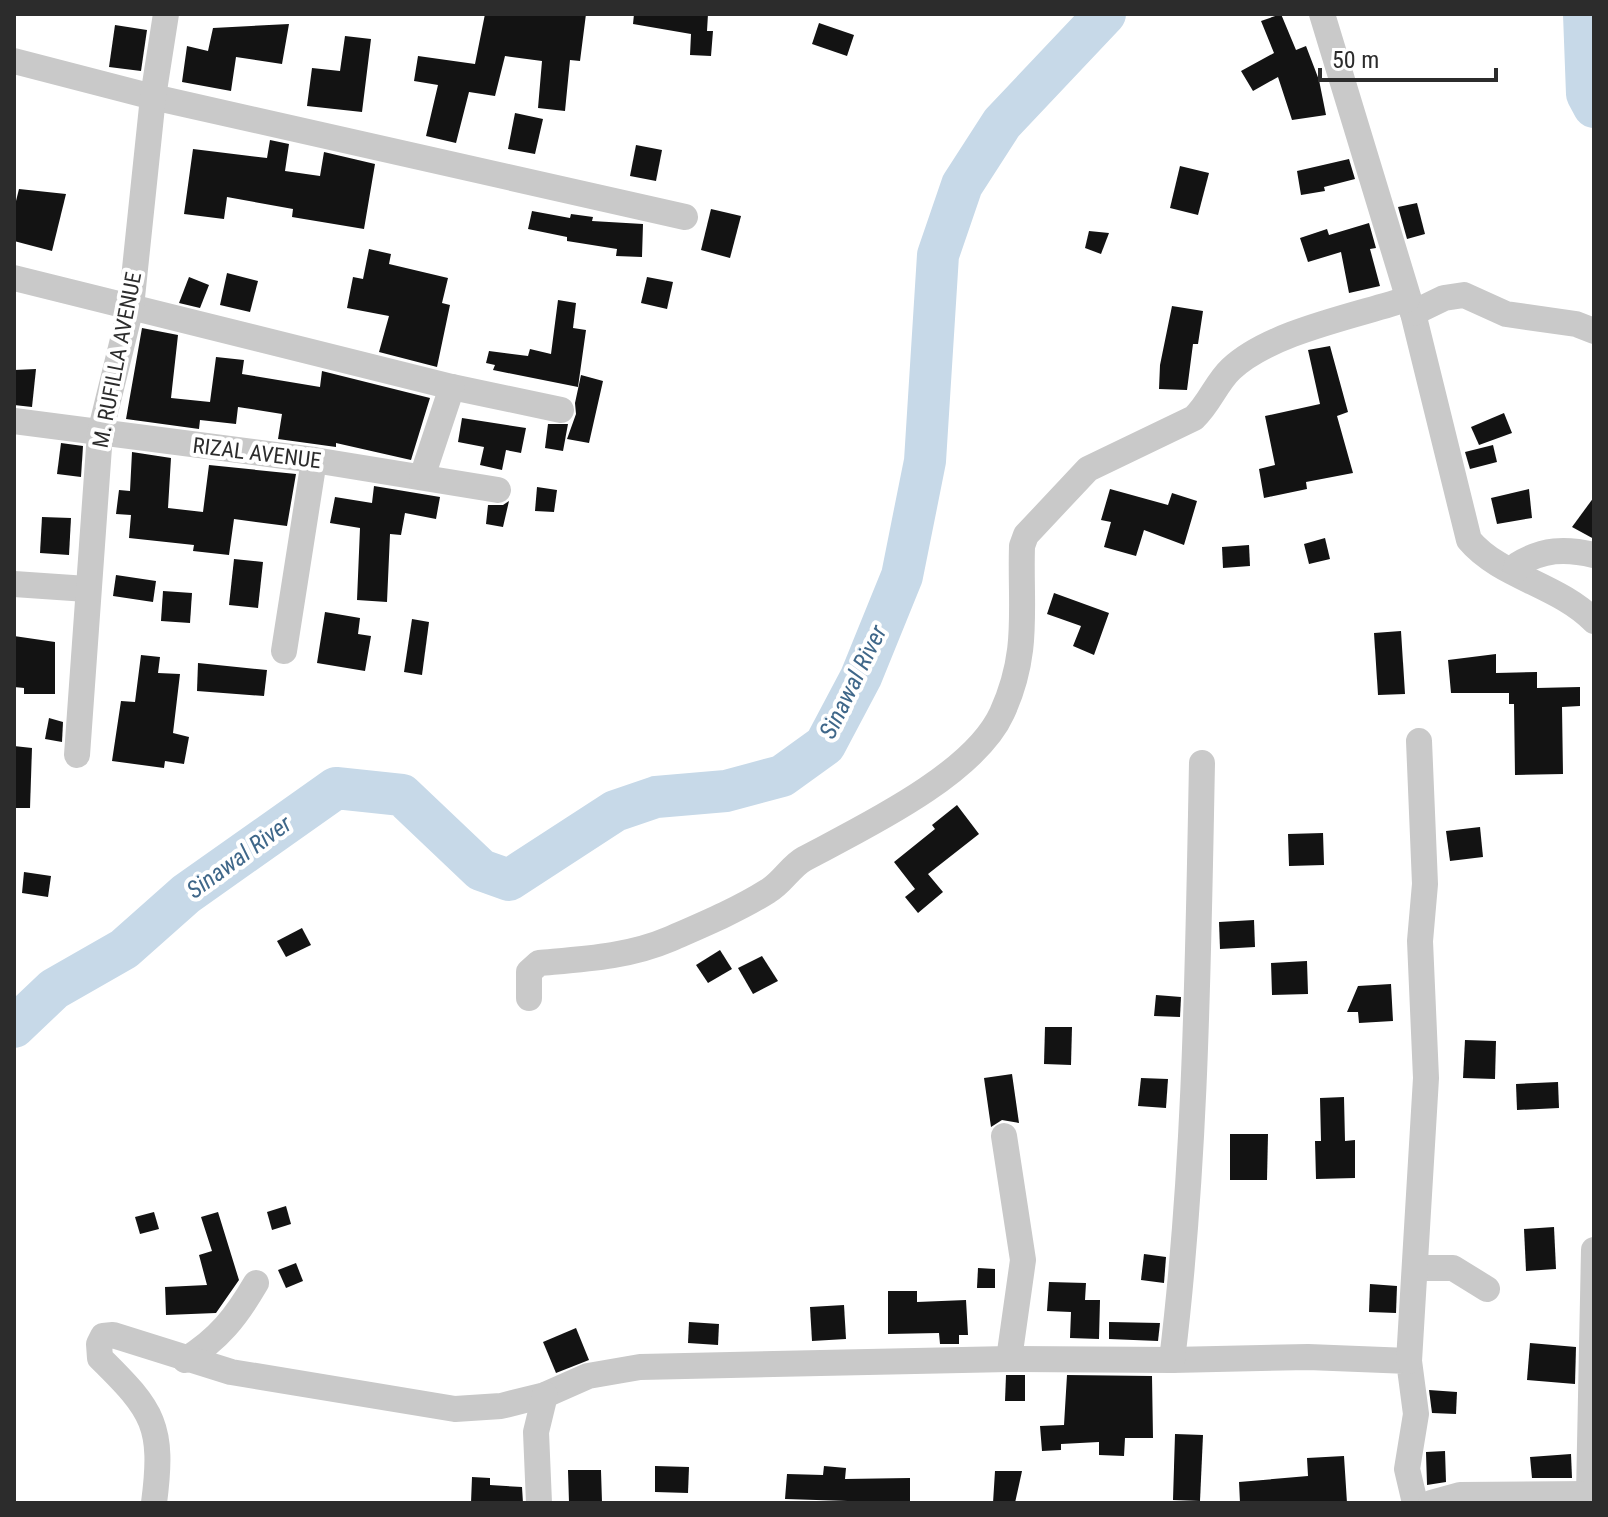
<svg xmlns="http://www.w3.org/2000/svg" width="1608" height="1517" viewBox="0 0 1608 1517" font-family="'Roboto Condensed',sans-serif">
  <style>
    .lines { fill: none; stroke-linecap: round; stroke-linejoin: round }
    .river { stroke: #c7d9e8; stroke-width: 42 }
    .building { fill: #131313 }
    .minor { stroke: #c9c9c9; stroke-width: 26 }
    .labels { text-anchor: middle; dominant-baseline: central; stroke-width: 8; stroke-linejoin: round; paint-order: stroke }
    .street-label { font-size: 22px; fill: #2c2c2c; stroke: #fff }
    .water-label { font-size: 24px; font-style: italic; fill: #3f6789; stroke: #fff }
  </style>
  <rect width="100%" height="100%" fill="#fff"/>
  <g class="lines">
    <!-- river -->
    <g class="river">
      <polyline points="1584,14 1587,94 1594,107"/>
      <polyline points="14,1027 54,989 124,949 186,894 336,788 402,795 481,870 509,880 615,811 656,797 726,791 782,776 825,745 861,677 902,576 925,461 938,255 962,185 1002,123 1105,14"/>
    </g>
  </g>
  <!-- building -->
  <g class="building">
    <polygon points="485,14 586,14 580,61 570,60 565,111 538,108 542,61 505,56 495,96 469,92 456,143 426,136 438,85 414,81 418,56 475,64"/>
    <polygon points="634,14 708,14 707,31 713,31 711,56 690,55 691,34 633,24"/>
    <polygon points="1281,14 1296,50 1306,46 1319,80 1326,115 1292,120 1278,77 1253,91 1241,71 1274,53 1261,21"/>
    <polygon points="819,23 854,35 847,56 812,44"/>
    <polygon points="289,24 282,64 236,57 231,91 182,82 187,46 208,51 213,28"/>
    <polygon points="115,25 147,30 141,71 109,67"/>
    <polygon points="345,36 371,39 362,112 307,106 312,68 340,71"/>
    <polygon points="515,113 543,119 535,154 508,149"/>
    <polygon points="270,140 289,144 285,171 320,176 324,152 375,164 364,229 292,217 293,209 227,197 224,219 184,214 193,149 267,158"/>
    <polygon points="636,145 662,150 656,181 630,176"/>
    <polygon points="1349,159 1355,179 1324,187 1325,191 1301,195 1297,171"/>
    <polygon points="1180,166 1209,173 1198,215 1170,208"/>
    <polygon points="19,189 66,194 52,251 14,241 14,209"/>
    <polygon points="1417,203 1425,234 1407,239 1398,207"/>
    <polygon points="711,209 741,216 730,258 701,250"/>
    <polygon points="532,211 570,218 571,214 593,217 592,221 643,224 642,257 616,256 617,249 567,241 567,237 528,229"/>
    <polygon points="1369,223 1376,248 1370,249 1380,286 1349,293 1341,252 1308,262 1300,238 1327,229 1329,235"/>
    <polygon points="1089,231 1109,233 1101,254 1085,248"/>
    <polygon points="369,249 391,254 389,264 448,278 442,303 450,305 437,367 379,352 389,316 347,308 353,277 363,279"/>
    <polygon points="227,273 258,281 250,312 220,305"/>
    <polygon points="189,277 209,285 200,308 179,303"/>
    <polygon points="647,277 673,282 667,309 641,303"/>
    <polygon points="558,300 576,303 573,328 586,330 578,387 493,370 495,365 486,363 489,351 528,356 530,349 551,354"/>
    <polygon points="1172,306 1203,311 1198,344 1193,344 1187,390 1159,389 1160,365"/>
    <polygon points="142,328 178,335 171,398 210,402 216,357 244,360 242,374 320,387 322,371 430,398 411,460 336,443 336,447 278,439 282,414 238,407 236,424 200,420 199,429 126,419"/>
    <polygon points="1330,346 1348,412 1337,416 1353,473 1306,482 1307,489 1264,498 1259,469 1275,465 1265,416 1320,404 1308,350"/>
    <polygon points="36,369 32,407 14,405 14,370"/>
    <polygon points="581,375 603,381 589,443 567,439 576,414 575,403"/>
    <polygon points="1504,413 1512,433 1479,445 1471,427"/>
    <polygon points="462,418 526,428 521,453 506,450 502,470 480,465 484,447 458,442"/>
    <polygon points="548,424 568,424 563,451 545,448"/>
    <polygon points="61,443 83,446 81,477 57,474"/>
    <polygon points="1493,445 1497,462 1470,469 1465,452"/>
    <polygon points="132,452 171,458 168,508 203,512 209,465 296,474 287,526 234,519 229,555 193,551 194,545 129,538 131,515 116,514 119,490 130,491"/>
    <polygon points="374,486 440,497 436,519 405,513 401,535 390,534 387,602 357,600 360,528 330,523 335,497 372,503"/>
    <polygon points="537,487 557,490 554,512 535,511"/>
    <polygon points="1110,489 1168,505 1172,493 1197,501 1184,545 1144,530 1136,556 1104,547 1111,522 1101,520"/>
    <polygon points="1529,489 1532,518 1497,524 1491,498"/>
    <polygon points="1594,497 1594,539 1572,527"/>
    <polygon points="509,501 503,527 486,524 488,505 503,505"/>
    <polygon points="42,517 71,518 69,555 40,553"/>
    <polygon points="1325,538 1330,559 1309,564 1304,544"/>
    <polygon points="1249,545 1250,566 1223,568 1222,547"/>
    <polygon points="234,559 263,562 258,608 229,605"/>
    <polygon points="116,575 156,581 153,602 113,596"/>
    <polygon points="163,591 192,593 190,623 161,621"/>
    <polygon points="1054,593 1109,613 1094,655 1073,646 1081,626 1047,614"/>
    <polygon points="325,612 360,618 358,634 371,636 365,671 317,663"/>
    <polygon points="412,619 429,622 422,675 404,672"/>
    <polygon points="1401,631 1405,694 1378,695 1374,633"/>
    <polygon points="14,636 55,642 55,694 24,694 24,688 14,687"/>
    <polygon points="1496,654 1496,673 1537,672 1537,688 1580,687 1580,706 1562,707 1563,774 1515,775 1514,704 1509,704 1509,693 1451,693 1448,660"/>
    <polygon points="141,655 160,657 158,673 180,674 173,733 189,737 184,764 165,761 164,768 112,761 121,701 135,702"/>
    <polygon points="198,663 267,670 264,696 197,691"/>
    <polygon points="49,718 63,722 62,742 45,739"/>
    <polygon points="14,746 32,748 30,808 14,808"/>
    <polygon points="957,805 979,834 928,874 943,892 918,913 905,897 915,889 894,862 935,829 932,825"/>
    <polygon points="1480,827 1483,857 1450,861 1446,831"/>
    <polygon points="1323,833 1324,865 1289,866 1288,834"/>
    <polygon points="24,872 51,876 48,897 22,893"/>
    <polygon points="1254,920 1255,947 1220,949 1219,922"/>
    <polygon points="302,928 311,945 286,957 277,941"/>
    <polygon points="720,950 732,969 708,983 696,965"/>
    <polygon points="762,956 778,981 753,994 738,968"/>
    <polygon points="1307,961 1308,994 1272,995 1271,963"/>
    <polygon points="1391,984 1393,1021 1359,1023 1358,1012 1347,1012 1358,986"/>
    <polygon points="1156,995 1181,997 1180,1017 1154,1016"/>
    <polygon points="1045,1027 1072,1027 1071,1065 1044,1064"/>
    <polygon points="1465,1040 1496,1041 1495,1079 1463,1078"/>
    <polygon points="1012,1074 1019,1123 1002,1120 991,1127 984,1078"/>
    <polygon points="1141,1078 1168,1079 1166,1108 1138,1106"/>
    <polygon points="1558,1082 1559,1108 1517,1110 1516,1084"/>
    <polygon points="1344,1097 1345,1141 1355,1140 1355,1178 1316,1179 1315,1141 1321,1141 1320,1098"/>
    <polygon points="1230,1134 1268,1134 1267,1180 1230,1180"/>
    <polygon points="286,1206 291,1224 272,1230 267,1212"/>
    <polygon points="154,1212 159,1229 140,1234 135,1217"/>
    <polygon points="218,1212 239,1280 216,1313 166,1315 165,1287 207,1285 199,1255 212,1251 201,1217"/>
    <polygon points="1554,1227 1556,1269 1526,1271 1524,1229"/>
    <polygon points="1144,1254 1166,1257 1164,1283 1141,1280"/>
    <polygon points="296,1263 303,1281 286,1288 278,1270"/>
    <polygon points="978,1268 995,1269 995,1288 977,1288"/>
    <polygon points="1049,1282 1086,1283 1085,1300 1100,1300 1099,1339 1070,1338 1071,1312 1047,1311"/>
    <polygon points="1370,1284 1397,1286 1396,1313 1369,1312"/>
    <polygon points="888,1291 917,1291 917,1302 966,1300 968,1335 959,1335 959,1344 940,1344 939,1333 888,1334"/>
    <polygon points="844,1305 846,1339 812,1341 810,1307"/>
    <polygon points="689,1322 719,1324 718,1345 688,1343"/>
    <polygon points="1109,1322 1160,1323 1158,1341 1109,1339"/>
    <polygon points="576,1328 589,1360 556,1373 543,1342"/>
    <polygon points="1530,1343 1576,1347 1575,1384 1527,1380"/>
    <polygon points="1006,1375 1025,1375 1025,1401 1005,1401"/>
    <polygon points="1067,1375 1152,1376 1153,1438 1125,1438 1124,1456 1099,1455 1099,1442 1061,1444 1061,1450 1042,1451 1040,1426 1064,1425"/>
    <polygon points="1429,1390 1457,1392 1456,1414 1432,1413"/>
    <polygon points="1175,1434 1203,1435 1200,1501 1173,1500"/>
    <polygon points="1445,1451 1446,1482 1427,1485 1426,1452"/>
    <polygon points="1571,1454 1572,1478 1532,1478 1530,1457"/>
    <polygon points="1344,1456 1347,1503 1240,1503 1239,1482 1308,1476 1307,1458"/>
    <polygon points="655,1466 689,1467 688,1493 655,1492"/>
    <polygon points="824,1466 846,1468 845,1479 910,1478 910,1503 785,1499 787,1474 823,1475"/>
    <polygon points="568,1470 601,1470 602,1503 569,1503"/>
    <polygon points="995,1471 1022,1471 1015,1503 993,1503"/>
    <polygon points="472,1477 490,1478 490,1485 522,1487 523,1503 471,1503"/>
  </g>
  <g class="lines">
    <!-- minor -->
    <g class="minor">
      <path d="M1322,14L1413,313L1469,540C1500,577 1559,585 1594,621"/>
      <polyline points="14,61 153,97 685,217"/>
      <polyline points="14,278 452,387 561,410"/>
      <polyline points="1413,313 1444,298 1464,295 1506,314 1576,324 1594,331"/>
      <polyline points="14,421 314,460 498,490"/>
      <polyline points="422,477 452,387"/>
      <path d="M1515,571L1517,565C1543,549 1565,548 1594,555"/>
      <polyline points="14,584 87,589"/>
      <polyline points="284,651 314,460"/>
      <polyline points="77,755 100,433 131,307 153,97 166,14"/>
      <path d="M529,998V972L539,963C584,959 628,957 670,939C702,925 738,910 768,891C782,883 791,866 804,859C862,828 974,775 1002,713C1030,652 1020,608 1022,546L1026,535L1088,469L1194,418C1210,403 1216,383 1231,369C1270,332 1355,316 1407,299"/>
      <polyline points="1004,1136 1023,1260 1009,1359"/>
      <polyline points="1594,1250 1589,1494 1594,1495"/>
      <polyline points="1415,1268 1453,1268 1487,1289"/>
      <path d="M185,1360C219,1339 236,1317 256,1283"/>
      <polyline points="1172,1360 1308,1357 1409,1361 1416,1414 1407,1469 1415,1503"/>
      <polyline points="1409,1361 1426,1078 1420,941 1425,884 1419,741"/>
      <path d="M154,1503C164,1426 154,1411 100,1358L99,1344L103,1336L113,1335L231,1372L455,1409L501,1406L545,1395L588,1376L640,1367L1009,1359L1172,1360C1196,1163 1198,962 1202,763"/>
      <polyline points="539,1503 536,1432 545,1395"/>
      <polyline points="1431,1503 1460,1495 1589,1494 1589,1503"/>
    </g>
  </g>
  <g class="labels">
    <!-- street labels -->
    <g class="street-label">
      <text transform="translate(117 360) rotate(-79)">M. RUFILLA AVENUE</text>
      <text transform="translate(257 453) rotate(7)">RIZAL AVENUE</text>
    </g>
    <!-- water labels -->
    <g class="water-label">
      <text transform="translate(853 682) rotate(-64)">Sinawal River</text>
      <text transform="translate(239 857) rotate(-36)">Sinawal River</text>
    </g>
  </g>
  <!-- border -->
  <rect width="1608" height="1517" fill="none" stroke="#2c2c2c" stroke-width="32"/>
  <!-- scale -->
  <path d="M1320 68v12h176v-12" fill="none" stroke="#2c2c2c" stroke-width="4"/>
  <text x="1332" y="68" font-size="24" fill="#2c2c2c" stroke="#ffffff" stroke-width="6" paint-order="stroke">50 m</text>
</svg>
